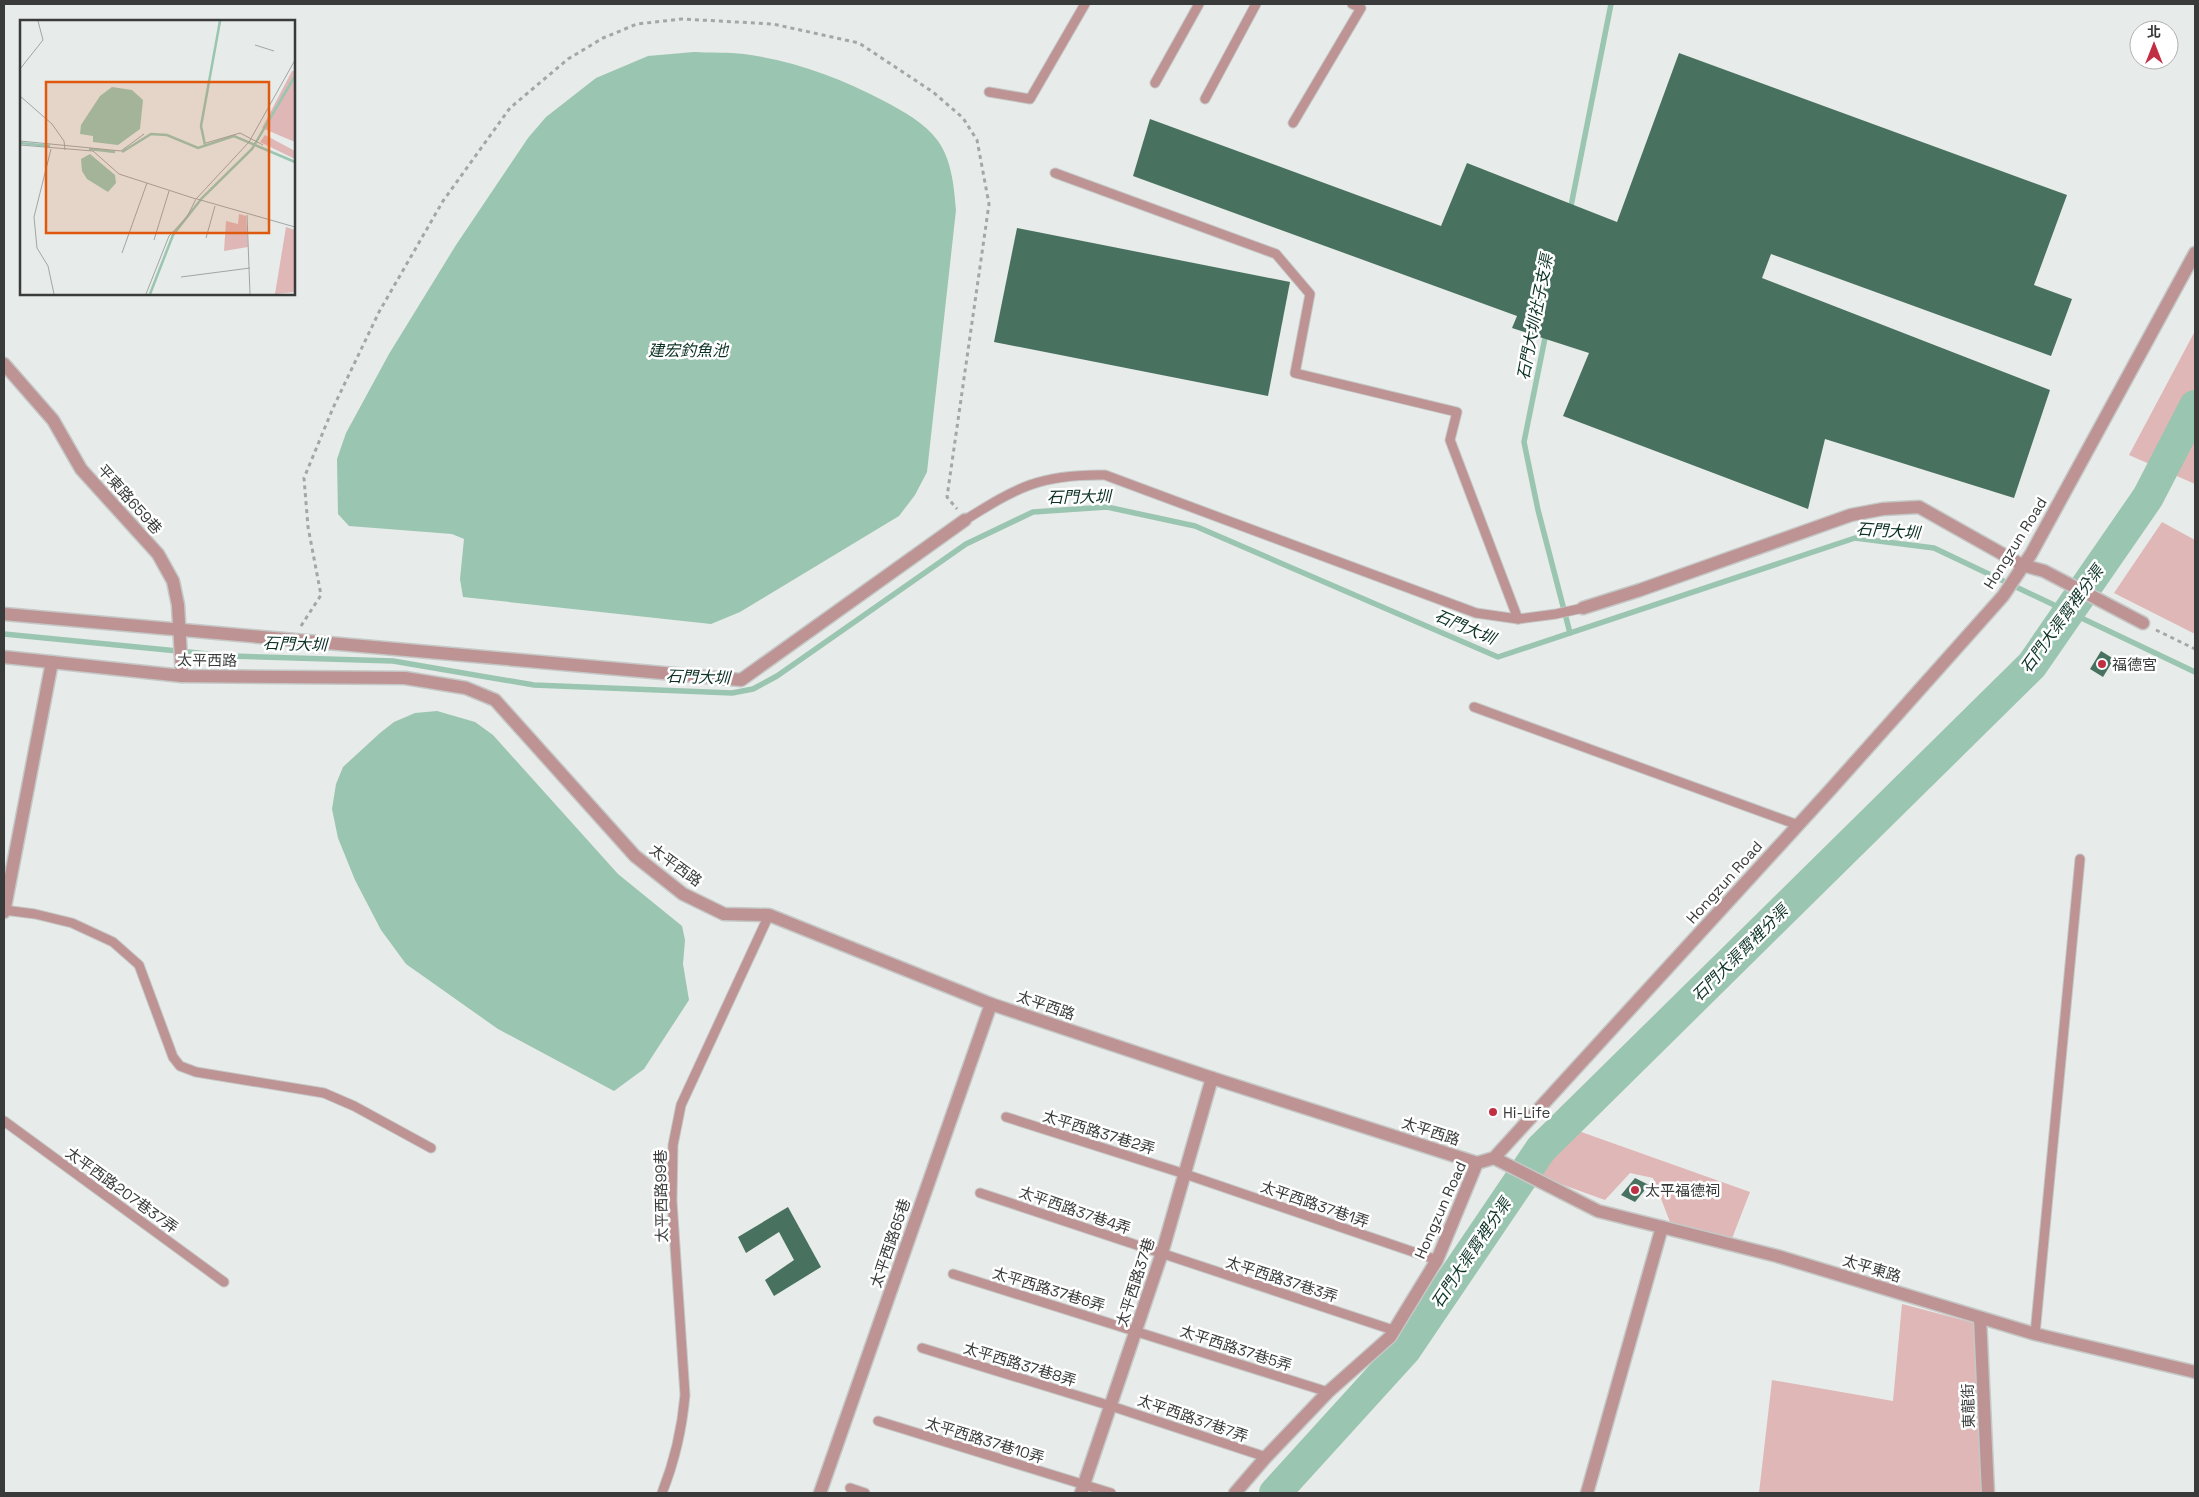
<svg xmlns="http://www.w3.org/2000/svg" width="2199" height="1497" viewBox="0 0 2199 1497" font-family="'Space Grotesk','Noto Sans TC',sans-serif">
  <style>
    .green { fill: #dfb7b7 }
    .water { fill: #9ac5b1 }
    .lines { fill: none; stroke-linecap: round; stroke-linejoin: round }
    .stream { stroke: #9ac5b1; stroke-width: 5.5 }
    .river { stroke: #9ac5b1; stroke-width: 32 }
    .building { fill: #48715f }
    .lane-casing { stroke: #c4c8c6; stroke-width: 11 }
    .street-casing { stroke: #c4c8c6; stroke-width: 15 }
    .path { stroke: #a4a7a5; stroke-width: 3; stroke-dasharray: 4 4; stroke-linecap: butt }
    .lane { stroke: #be9394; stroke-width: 9 }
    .street { stroke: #be9394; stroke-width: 12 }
    .poi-dot { fill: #c02f44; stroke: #fff; stroke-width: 2 }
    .labels { text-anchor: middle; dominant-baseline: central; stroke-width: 5; stroke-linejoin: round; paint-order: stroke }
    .street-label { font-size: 15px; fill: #393b3a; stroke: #fff }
    .poi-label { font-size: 15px; fill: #393b3a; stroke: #fff; text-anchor: start }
    .water-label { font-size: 16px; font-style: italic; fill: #0a3123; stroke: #fff }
    .inset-river { fill: none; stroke: #9ac5b1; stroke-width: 2.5 }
    .inset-road { fill: none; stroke: #a1a5a3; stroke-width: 1 }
    .view { fill: #df580e; fill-opacity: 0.15; stroke: #df580e; stroke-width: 2.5 }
    .inset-edge { fill: none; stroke: #393b3a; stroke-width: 2.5 }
  </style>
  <rect width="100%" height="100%" fill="#e7ebe9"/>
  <!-- green -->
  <g class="green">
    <polygon points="2195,331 2195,484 2129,455"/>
    <polygon points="2162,522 2195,540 2195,634 2114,593"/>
    <polygon points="1570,1128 1750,1192 1731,1241 1670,1222 1653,1178 1630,1173 1605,1200 1530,1173 1545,1152"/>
    <polygon points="1902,1304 1978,1324 1984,1493 1759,1493 1772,1380 1893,1401"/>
  </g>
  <!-- water -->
  <g class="water">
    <path d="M694,52C711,53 728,52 744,54C794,61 839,77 884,101C904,112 924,122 938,141C952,161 954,187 956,210L927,472L915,495L899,516L740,612L711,624L463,597L460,579L464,539L452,534L349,526L338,514L337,459L346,433L389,354L456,245L528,138L546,117L596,78L648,56Z"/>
    <polygon points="437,711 475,722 493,735 618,874 682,926 685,940 683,964 689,1000 644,1069 614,1091 498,1029 406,964 381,930 355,880 338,838 332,809 336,784 343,767 380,733 394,722 415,713"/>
  </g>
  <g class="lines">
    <!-- stream -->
    <g class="stream">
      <polyline points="1570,211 1611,4"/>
      <polyline points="1546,333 1524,442 1538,510 1570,633"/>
      <polyline points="4,634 229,656 393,661 534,685 732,693 753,689 777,676 966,544 1033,512 1107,507 1195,526 1498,657 1855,538 1934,548 2195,672"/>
    </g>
    <!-- river -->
    <polyline class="river" points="1275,1493 1405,1350 1541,1149 2032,665 2148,497 2195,406"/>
  </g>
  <!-- building -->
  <g class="building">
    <polygon points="1679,53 2067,195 2034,285 2072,299 2051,356 1771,254 1762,278 2050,390 2014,498 1825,439 1808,509 1563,416 1589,353 1512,328 1517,316 1133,176 1150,119 1441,226 1467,163 1617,222"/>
    <polygon points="1017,228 1290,282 1268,396 994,342"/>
    <polygon points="2101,651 2114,659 2103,677 2090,669"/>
    <polygon points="1635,1178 1649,1185 1635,1202 1621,1195"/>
    <polygon points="788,1207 821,1267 774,1296 765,1280 794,1260 779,1232 746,1253 738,1237"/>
  </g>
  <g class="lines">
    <!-- lane casing -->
    <g class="lane-casing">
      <g id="lane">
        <polyline points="1155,83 1199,4"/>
        <polyline points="989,92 1030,99 1085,4"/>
        <polyline points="1205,99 1256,4"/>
        <polyline points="1293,123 1361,8 1352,4"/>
        <polyline points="1055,173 1276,254 1310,294 1295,373 1457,412 1450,440 1518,619"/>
        <path d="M965,520C1018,487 1040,474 1105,475L1476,613L1518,619L1556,614L1583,608"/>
        <polyline points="1474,707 1798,825"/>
        <polyline points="4,910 35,914 72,923 113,942 139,965 173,1057 180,1066 196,1072 324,1093 354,1106 431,1148"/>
        <polyline points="1006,1117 1185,1174 1437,1260"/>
        <polyline points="4,1121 224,1282"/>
        <polyline points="980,1193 1393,1330"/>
        <polyline points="953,1274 1328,1392"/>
        <polyline points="2035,1334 2080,859"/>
        <polyline points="922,1348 1111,1406 1266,1457"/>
        <polyline points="878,1421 1111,1493"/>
        <polyline points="850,1488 865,1493"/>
        <path d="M662,1493C675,1460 682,1430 685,1395L672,1201L673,1145L681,1105L769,915"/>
      </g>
    </g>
    <!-- street casing -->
    <g class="street-casing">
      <g id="street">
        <polyline points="4,364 53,420 81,469 158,554 173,581 178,605 182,676"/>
        <polyline points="1583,608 1640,590 1851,515 1883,509 1919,507 2022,565 2044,571 2143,623"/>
        <polyline points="4,614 741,680 965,520"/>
        <polyline points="4,657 182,676 405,678 466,688 495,700 635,856 683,894 724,914 769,915 991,1004 1212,1078 1477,1163"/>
        <polyline points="4,912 52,662"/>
        <polyline points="1494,1158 1598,1211 1777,1256 2035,1334 2195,1372"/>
        <polyline points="1980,1318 1988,1493"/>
        <polyline points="820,1493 991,1004"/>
        <polyline points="1081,1493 1162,1253 1212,1078"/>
        <polyline points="1235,1493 1266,1457 1328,1392 1390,1337 1437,1260 1477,1163 1494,1158 1831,789 2003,596 2031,554 2195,253"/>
        <polyline points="1587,1493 1662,1227"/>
      </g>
    </g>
    <!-- path -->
    <g class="path">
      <polyline points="301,626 321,595 308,527 304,478 333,408 379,312 443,201 510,108 568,59 603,38 637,24 682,19 773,24 859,43 933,92 963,118 977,140 989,204 947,497 957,509"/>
      <polyline points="2156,630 2195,649"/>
    </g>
    <!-- lane -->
    <use href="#lane" class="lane"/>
    <!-- street -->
    <use href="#street" class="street"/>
  </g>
  <!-- markers -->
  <g class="poi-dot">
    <circle cx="2102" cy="664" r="5"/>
    <circle cx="1493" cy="1112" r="5"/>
    <circle cx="1635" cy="1190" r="5"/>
  </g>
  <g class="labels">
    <!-- street labels -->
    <g class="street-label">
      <text transform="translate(130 499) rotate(48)">平東路659巷</text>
      <text transform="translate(2015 543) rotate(-58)">Hongzun Road</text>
      <text transform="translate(207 660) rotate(1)">太平西路</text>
      <text transform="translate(676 865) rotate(36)">太平西路</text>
      <text transform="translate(1724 882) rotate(-48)">Hongzun Road</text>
      <text transform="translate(1046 1005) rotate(19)">太平西路</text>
      <text transform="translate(1431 1131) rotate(18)">太平西路</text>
      <text transform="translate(1099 1132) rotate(17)">太平西路37巷2弄</text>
      <text transform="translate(122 1190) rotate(36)">太平西路207巷37弄</text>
      <text transform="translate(661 1196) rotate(-91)">太平西路99巷</text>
      <text transform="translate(1315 1204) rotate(19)">太平西路37巷1弄</text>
      <text transform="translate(1075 1210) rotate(19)">太平西路37巷4弄</text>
      <text transform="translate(1440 1210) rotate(-66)">Hongzun Road</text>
      <text transform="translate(890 1243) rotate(-71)">太平西路65巷</text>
      <text transform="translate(1872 1268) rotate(17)">太平東路</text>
      <text transform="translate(1282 1279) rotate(18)">太平西路37巷3弄</text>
      <text transform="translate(1135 1282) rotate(-72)">太平西路37巷</text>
      <text transform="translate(1049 1289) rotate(17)">太平西路37巷6弄</text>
      <text transform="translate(1236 1348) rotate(18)">太平西路37巷5弄</text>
      <text transform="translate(1020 1364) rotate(17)">太平西路37巷8弄</text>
      <text transform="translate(1968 1406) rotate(-92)">東龍街</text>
      <text transform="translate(1193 1418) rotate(19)">太平西路37巷7弄</text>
      <text transform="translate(985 1440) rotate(17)">太平西路37巷10弄</text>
    </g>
    <!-- poi labels -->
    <g class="poi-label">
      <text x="2112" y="664">福德宮</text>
      <text x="1503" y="1112">Hi-Life</text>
      <text x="1645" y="1190">太平福德祠</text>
    </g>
    <!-- water labels -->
    <g class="water-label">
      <text transform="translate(1535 317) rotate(-79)">石門大圳社子支渠</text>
      <text x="688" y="350">建宏釣魚池</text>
      <text transform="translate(1079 497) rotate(-1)">石門大圳</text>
      <text transform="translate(1888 531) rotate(4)">石門大圳</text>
      <text transform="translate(2062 619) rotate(-54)">石門大渠霄裡分渠</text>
      <text transform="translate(1465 627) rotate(23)">石門大圳</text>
      <text transform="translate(295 644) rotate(2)">石門大圳</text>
      <text transform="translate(698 677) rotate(2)">石門大圳</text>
      <text transform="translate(1740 953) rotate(-45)">石門大渠霄裡分渠</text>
      <text transform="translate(1471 1253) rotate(-56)">石門大渠霄裡分渠</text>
    </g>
  </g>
  <!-- overview -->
  <g transform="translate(20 20)">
    <rect width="275" height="275" fill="#e7ebe9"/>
    <path d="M272,51H275V122L242,108ZM245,115L275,131V139L240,122ZM219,194L226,196L228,227L204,231L206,201L218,204ZM266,207L275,210V272L255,274Z" fill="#dfb7b7"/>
    <path d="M92,67L112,70L123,80L120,109L98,125L73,122V116L60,114L61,105L80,76ZM70,134L95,155L96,163L88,172L67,159L62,151L61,139Z" fill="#9ac5b1"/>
    <path class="inset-river" d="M0,123L30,126M185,125L181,106L200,1M69,129L95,132M102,132L131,114L147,115L178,128L214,116L275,142M130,274L153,215L182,178L232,129L275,56"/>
    <path class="inset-road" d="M235,25L254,31M0,49L23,20L18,1M0,76L32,104L44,121L45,130M0,121L101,131L124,114M186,123L220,113L243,125M0,125L73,131L99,154L176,179M31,129L14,197L17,228L28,246L34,274M177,179L275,207M227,195L230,274M186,218L195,186M134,220L149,171M102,233L127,163M161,257L230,248M126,274L149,216L167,197L176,179L229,122L275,40"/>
    <path class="view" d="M26,62H249V213H26Z"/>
    <rect width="275" height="275" class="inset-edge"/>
  </g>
  <!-- border -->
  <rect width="2199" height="1497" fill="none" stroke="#393b3a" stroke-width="10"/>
  <!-- north arrow -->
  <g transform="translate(2154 45)"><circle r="24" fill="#ffffff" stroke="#b0b1b0"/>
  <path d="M0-4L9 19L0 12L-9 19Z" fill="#c02f44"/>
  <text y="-8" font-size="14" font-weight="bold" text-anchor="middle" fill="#393b3a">北</text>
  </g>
</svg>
